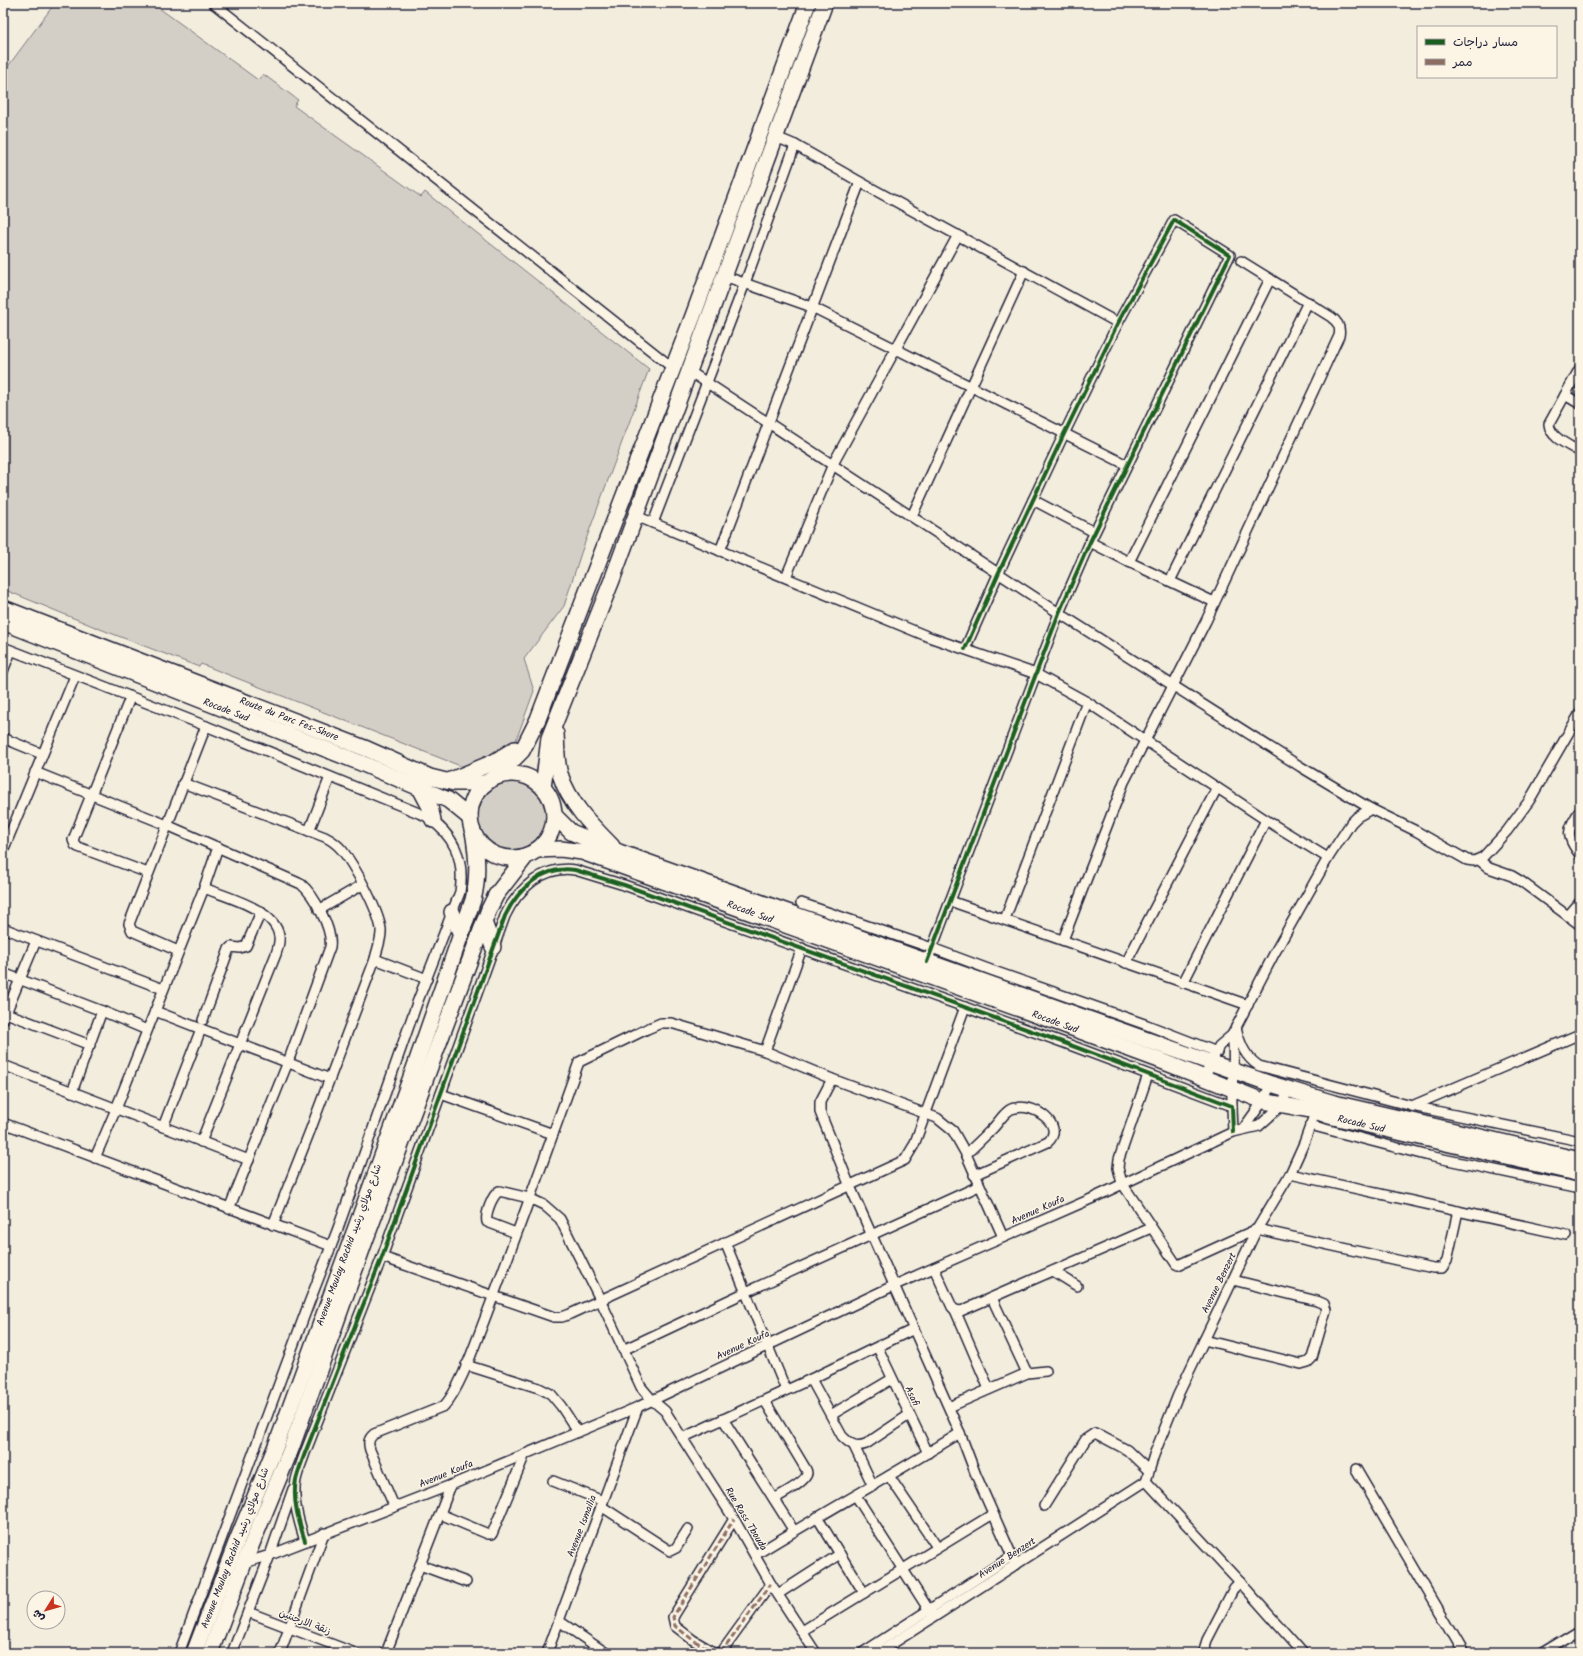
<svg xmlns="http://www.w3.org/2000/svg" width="1583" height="1656" viewBox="0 0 1583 1656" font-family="Kalam,'Playpen Sans Arabic',sans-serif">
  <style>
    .green { fill: #d4cfc6; stroke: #7b7880 }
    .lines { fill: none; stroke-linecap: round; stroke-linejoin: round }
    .minor-casing { stroke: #22223b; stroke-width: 12 }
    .primary-casing { stroke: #22223b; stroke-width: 18 }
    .trunk-casing { stroke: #22223b; stroke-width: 18 }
    .minor { stroke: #fcf5e5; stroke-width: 9 }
    .primary { stroke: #fcf5e5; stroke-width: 15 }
    .trunk { stroke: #fcf5e5; stroke-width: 15 }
    .quiet { stroke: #8d6e63; stroke-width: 3; stroke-dasharray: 6 3; stroke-linecap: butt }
    .cycleway-casing { stroke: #fcf5e5; stroke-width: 6 }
    .cycleway { stroke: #1b5e20; stroke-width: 4 }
    .labels { text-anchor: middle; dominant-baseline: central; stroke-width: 3; stroke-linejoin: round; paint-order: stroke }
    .street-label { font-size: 10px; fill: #22223b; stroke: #fcf5e5 }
  </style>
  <rect width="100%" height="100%" fill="#f3edde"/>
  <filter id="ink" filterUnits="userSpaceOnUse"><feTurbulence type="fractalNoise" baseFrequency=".025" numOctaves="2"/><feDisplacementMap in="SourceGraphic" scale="8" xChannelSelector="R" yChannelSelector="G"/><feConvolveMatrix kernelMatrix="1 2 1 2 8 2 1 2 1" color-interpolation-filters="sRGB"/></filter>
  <g filter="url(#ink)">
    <!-- green -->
    <g class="green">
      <polygon points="55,3 152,3 258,80 263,74 298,100 294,106 421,197 425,192 649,369 581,553 564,606 524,659 534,691 515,743 463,767 201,664 199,667 100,629 3,589 3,73"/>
      <circle cx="513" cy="815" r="37"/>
    </g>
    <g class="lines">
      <!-- minor casing -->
      <g class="minor-casing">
        <g id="minor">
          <polyline points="213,3 673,368"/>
          <polyline points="776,137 795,145 860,182 1118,323"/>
          <polyline points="724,276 812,307 1127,465"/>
          <path d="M1580,368L1549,424C1550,438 1569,445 1580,452"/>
          <polyline points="689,371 1059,613 1301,767 1371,809 1416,831 1467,860 1474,861 1483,857 1507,831 1529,801 1580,713"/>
          <polyline points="1565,395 1580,404"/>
          <polyline points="1033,500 1094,532"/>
          <polyline points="636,516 929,637 1036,674 1087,702 1266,820 1328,858"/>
          <polyline points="912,516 1024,271"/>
          <polyline points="653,523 745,283 795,145"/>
          <polyline points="1090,542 1129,562"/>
          <polyline points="720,551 860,182"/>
          <polyline points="786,577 833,464 958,235"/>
          <polyline points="1170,581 1308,302"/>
          <polyline points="1214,602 1129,562 1270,279"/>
          <path d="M3,647L206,726L426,816C454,835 465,858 460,892L417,1003L337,1231L309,1303L179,1653"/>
          <polyline points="3,671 11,651"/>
          <polyline points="130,698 73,840 75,845 78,847 148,873"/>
          <polyline points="3,738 42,754"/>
          <path d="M35,772L167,825L301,884C314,895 333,929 330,947L288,1062L229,1209"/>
          <path d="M183,783L325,837C331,840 337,844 342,850C354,865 378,909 381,929C382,939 377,949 375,959L310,1131L273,1225"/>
          <path d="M1580,810C1567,831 1565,834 1580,855"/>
          <polyline points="309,831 330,777"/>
          <polyline points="3,851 75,676"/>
          <polyline points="1479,860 1489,868 1512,876 1522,882 1568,916 1580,902"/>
          <polyline points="950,901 1248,1005"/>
          <polyline points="801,903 932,948 991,970 1147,1025 1217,1052"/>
          <polyline points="319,910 362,885"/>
          <polyline points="1568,916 1580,925"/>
          <polyline points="1005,919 1087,702"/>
          <polyline points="3,928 163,989"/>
          <path d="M1063,940L1124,782L1206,621L1339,336C1341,327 1338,322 1331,317L1241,261"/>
          <polyline points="178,951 132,931 129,924 206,726"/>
          <polyline points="375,959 427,979"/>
          <polyline points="927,962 1059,613 1090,542 1230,255 1174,220 1118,323 1064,434 999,572 965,649"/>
          <polyline points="1126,963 1217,788"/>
          <polyline points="3,973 102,1011 147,1030"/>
          <polyline points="1183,983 1266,820"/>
          <polyline points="155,1011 330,1079"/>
          <polyline points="6,1013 90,1045"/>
          <polyline points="3,1020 36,941"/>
          <polyline points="203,1020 229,949 231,947 240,948 246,946 261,912"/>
          <path d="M1236,1027C1240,1044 1245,1057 1259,1066L1412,1106L1580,1141"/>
          <polyline points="765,1051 802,948"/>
          <polyline points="3,1065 249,1160"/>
          <polyline points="1148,1075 1119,1159 1118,1168 1122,1183 1176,1264 1178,1265 1257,1229 1433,1268 1442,1268 1447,1261 1458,1211"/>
          <polyline points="1204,1078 1219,1046 1232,1035 1274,954 1328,858 1351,823 1357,817 1371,809"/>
          <polyline points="832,1079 820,1102 820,1112 849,1184 960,1433 976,1475 1016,1565"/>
          <polyline points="72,1092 102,1011"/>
          <polyline points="441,1094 553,1134"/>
          <path d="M1232,1106C1231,1082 1236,1058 1232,1035"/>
          <polyline points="1412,1106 1580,1034"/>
          <polyline points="3,1123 331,1246"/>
          <polyline points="1310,1125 1429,1156 1580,1188"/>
          <polyline points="163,1127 201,1029"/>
          <polyline points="1243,1129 1263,1101 1271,1084"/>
          <path d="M201,1142L276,954C278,948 280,941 279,936C275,909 226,897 204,888"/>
          <path d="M966,1154C975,1146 984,1137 993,1128C998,1123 1002,1116 1007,1112C1009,1110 1013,1108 1016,1108C1033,1103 1066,1125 1048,1142L974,1175"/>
          <polyline points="95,1158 116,1109 204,888 218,847"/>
          <polyline points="1290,1174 1566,1235"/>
          <path d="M516,1233L487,1222C485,1214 492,1196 499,1191L529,1198L544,1205L560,1219L600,1299L641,1387L652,1400L665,1411L734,1519L771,1584L816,1653"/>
          <polyline points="725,1242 786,1390"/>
          <polyline points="382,1257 554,1317 562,1317 570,1314 905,1160 914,1145 965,1007"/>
          <polyline points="934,1268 952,1307 955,1310 961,1311 1151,1228"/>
          <polyline points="1053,1271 1077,1286"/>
          <polyline points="992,1298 1027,1373"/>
          <polyline points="955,1310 989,1389"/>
          <polyline points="1204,1340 1301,1364 1308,1362 1312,1358 1326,1310 1324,1304 1317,1301 1233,1280"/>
          <polyline points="878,1348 928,1453"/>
          <polyline points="623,1350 746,1292 979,1186"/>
          <polyline points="466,1365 539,1388 551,1394 561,1406 578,1432"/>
          <path d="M811,1379L842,1436C850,1444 855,1448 866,1444L909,1415"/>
          <path d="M765,1401L804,1466C805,1468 807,1470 807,1473C807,1481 781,1495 774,1499"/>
          <polyline points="949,1407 1027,1373 1046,1371"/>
          <polyline points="831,1415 892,1379"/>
          <polyline points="723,1419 794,1531"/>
          <polyline points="682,1438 811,1379 914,1329"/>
          <polyline points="854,1446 873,1486"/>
          <polyline points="1356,1469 1464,1653"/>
          <polyline points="889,1476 937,1547"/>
          <polyline points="553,1481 603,1501"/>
          <polyline points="1146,1481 1240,1582 1303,1653"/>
          <polyline points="856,1496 932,1615"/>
          <path d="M394,1506L370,1450C368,1443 368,1439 374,1434L444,1406C460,1389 475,1344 484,1321C517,1235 548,1148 579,1062L647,1029L661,1023H671L765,1051L832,1079L937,1118L953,1131L966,1154L1003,1237"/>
          <polyline points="601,1506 670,1551 676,1548 688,1529"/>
          <polyline points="1044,1506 1086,1439 1095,1433 1127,1450 1149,1471"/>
          <polyline points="440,1514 488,1534 492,1534 525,1454"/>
          <polyline points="817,1517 864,1593"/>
          <path d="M305,1541C299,1522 292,1500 296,1480C298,1471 302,1462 305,1453L382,1257L505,916C518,889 543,865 575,870L624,885L1062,1042L1232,1106L1233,1132"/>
          <path d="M755,1555C823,1513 893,1475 960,1433"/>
          <polyline points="244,1563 270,1555 451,1485 638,1407 895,1285 1093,1198 1233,1132 1259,1126 1282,1105 1288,1089"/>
          <polyline points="420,1565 466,1582"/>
          <polyline points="778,1594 840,1554"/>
          <polyline points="248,1612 355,1653"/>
          <polyline points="559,1621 606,1653"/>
          <polyline points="802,1631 993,1514"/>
          <polyline points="232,1653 270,1555 293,1489"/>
          <polyline points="280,1653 324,1533"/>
          <polyline points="386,1653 451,1485"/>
          <polyline points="547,1653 638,1407"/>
          <polyline points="715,1653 693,1640 675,1626 673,1617 734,1519"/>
          <polyline points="721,1653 771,1584"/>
          <polyline points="862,1653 1012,1556"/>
          <polyline points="878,1653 1146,1481 1154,1455 1178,1395 1257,1229 1290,1174 1304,1143 1317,1107"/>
          <polyline points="1203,1653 1207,1640 1234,1588 1240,1582"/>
          <polyline points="1542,1653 1580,1630"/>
        </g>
      </g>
      <!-- primary casing -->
      <g class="primary-casing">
        <g id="primary">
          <polyline points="452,912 461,935"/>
          <polyline points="484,922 493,947"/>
          <path d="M194,1653L236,1543L277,1443L415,1066L473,900C479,876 477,855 473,831"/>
          <polyline points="210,1653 244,1563 291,1449 365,1241 489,909 496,895 527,855"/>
        </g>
      </g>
      <!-- trunk casing -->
      <g class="trunk-casing">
        <g id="trunk">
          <polyline points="3,608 367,749 430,777 454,783 486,783"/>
          <polyline points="3,622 361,763 448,800 470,818"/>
          <path d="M556,734C557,747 556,761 560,774C569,803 591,825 612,846"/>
          <circle cx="512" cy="816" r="42"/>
          <polyline points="496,777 522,751 538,719 693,316 808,3"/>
          <polyline points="451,780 494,762 515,749"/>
          <polyline points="420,788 430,807 433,820"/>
          <polyline points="543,788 549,738 612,580 825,3"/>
          <polyline points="554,815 571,832 619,852 1271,1084 1334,1103 1580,1160"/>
          <polyline points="536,850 561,849 582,852 1056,1022 1159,1060 1263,1101 1315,1111 1329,1116 1580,1174"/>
        </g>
      </g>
      <!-- minor -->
      <use href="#minor" class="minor"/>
      <!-- primary -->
      <use href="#primary" class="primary"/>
      <!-- trunk -->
      <use href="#trunk" class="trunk"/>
      <!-- quiet -->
      <g class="quiet">
        <polyline points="715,1653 693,1640 675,1626 673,1617 734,1519"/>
        <polyline points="721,1653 771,1584"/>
      </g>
      <!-- cycleway casing -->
      <g class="cycleway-casing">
        <g id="cycleway">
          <polyline points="927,962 1059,613 1090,542 1230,255 1174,220 1118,323 1064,434 999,572 965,649"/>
          <path d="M305,1541C299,1522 292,1500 296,1480C298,1471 302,1462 305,1453L382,1257L505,916C518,889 543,865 575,870L624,885L1062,1042L1232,1106L1233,1132"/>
        </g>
      </g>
      <!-- cycleway -->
      <use href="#cycleway" class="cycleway"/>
    </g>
  </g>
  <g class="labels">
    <!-- street labels -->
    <g class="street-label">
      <text transform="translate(226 710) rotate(21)">Rocade Sud</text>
      <text transform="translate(289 719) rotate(21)">Route du Parc Fes-Shore</text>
      <text transform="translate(750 912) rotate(20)">Rocade Sud</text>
      <text transform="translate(1055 1022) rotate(20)">Rocade Sud</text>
      <text transform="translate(1361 1124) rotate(13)">Rocade Sud</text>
      <text transform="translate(1038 1210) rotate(-24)">Avenue Koufa</text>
      <text transform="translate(349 1245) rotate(-70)">Avenue Moulay Rachid شارع مولاي رشيد</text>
      <text transform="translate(1219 1283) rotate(-64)">Avenue Benzert</text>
      <text transform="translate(743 1345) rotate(-25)">Avenue Koufa</text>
      <text transform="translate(912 1396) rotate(65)">Asafi</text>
      <text transform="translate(446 1474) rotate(-22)">Avenue Koufa</text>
      <text transform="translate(746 1519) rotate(59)">Rue Rass Tbouda</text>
      <text transform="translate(582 1526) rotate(-69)">Avenue Ismailia</text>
      <text transform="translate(235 1548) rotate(-69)">Avenue Moulay Rachid شارع مولاي رشيد</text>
      <text transform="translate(1007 1558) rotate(-33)">Avenue Benzert</text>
      <text transform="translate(305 1622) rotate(21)">زنقة الارجنتين</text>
    </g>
  </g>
  <!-- margin -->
  <rect width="1583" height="1656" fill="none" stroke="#fcf5e5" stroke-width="16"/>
  <rect x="8" y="8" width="1567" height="1640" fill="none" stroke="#22223b" stroke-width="1.5" filter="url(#ink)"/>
  <!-- legend -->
  <rect x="1417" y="26" width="140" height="52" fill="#fcf5e5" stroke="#a5a1a1"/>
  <rect x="1425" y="39" width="20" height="6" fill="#1b5e20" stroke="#a5a1a1"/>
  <text x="1453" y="46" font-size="12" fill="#22223b">مسار دراجات</text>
  <rect x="1425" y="59" width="20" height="6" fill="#8d6e63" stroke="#a5a1a1"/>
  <text x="1453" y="66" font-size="12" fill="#22223b">ممر</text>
  <!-- north arrow -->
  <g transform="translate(46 1610) rotate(233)"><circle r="19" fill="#fcf5e5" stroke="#a5a1a1"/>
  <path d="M0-3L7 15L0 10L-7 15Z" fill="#c8321e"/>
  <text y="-6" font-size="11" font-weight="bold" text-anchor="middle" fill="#22223b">ش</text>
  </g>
</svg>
